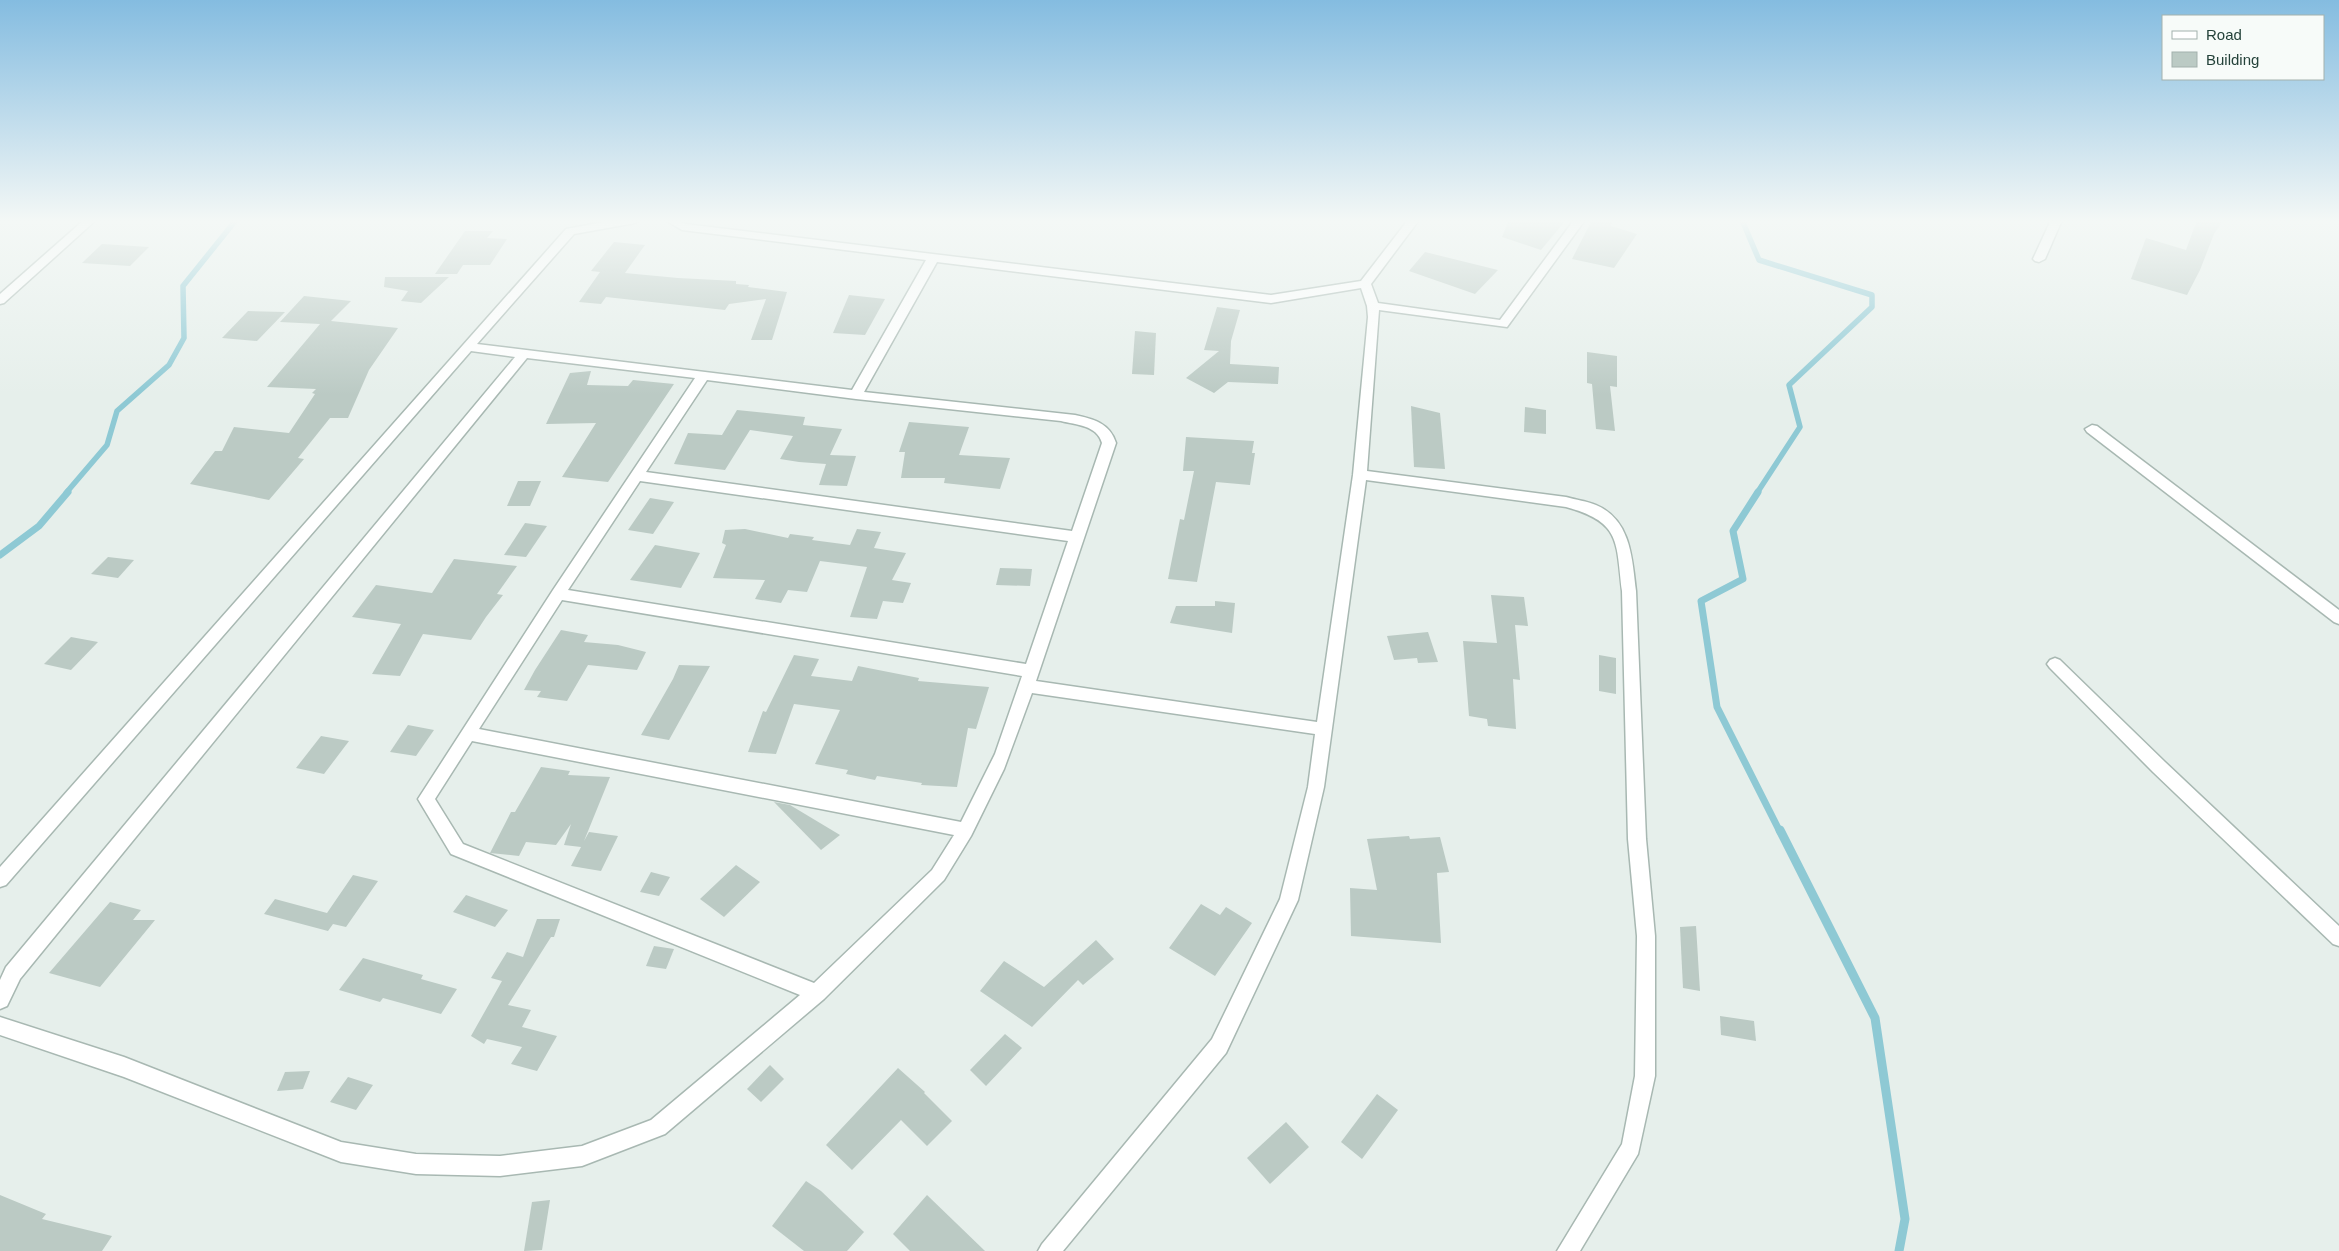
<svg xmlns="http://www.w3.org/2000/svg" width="2339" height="1251" viewBox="0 0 2339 1251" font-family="Arial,sans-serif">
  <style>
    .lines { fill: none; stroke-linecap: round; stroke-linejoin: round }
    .stream-far2 { stroke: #8ec9d4; stroke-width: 5.5 }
    .stream-far1 { stroke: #8ec9d4; stroke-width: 7 }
    .stream { stroke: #8ec9d4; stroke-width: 9 }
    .building { fill: #bbcac4 }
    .minor-casing { stroke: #a8b8b2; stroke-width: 3 }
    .minor { fill: #fff; fill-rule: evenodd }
  </style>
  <rect width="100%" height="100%" fill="#e6efeb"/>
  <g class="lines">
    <!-- stream-far2 -->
    <g class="stream-far2">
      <polyline points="1742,220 1759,260 1872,295 1872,307 1789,385 1800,427 1757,493"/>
      <polyline points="66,493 107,445 117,411 169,365 184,338 183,286 236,220"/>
    </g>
    <!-- stream-far1 -->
    <g class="stream-far1">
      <polyline points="1758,492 1733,531 1743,579 1701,601 1717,707 1780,832"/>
      <polyline points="0,555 39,526 68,492"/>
    </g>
    <!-- stream -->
    <polyline class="stream" points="1780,830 1875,1018 1905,1219 1899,1251"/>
  </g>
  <!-- building -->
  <g class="building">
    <polygon points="1509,220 1566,220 1541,250 1502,237"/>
    <polygon points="1592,220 1613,220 1611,226 1637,234 1614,268 1572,259"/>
    <polygon points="2197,220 2223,220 2214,234 2200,270 2187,295 2131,279 2146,238 2186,250"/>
    <polygon points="465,231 493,231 487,238 507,239 490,265 463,265 457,274 435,274"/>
    <polygon points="614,242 645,245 625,273 678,278 736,281 736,284 749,285 748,287 787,292 772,340 751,340 766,299 729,304 725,310 606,297 601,304 579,302 600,272 591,271"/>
    <polygon points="102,244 149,247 130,266 82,263"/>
    <polygon points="1425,252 1498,270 1475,294 1409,271"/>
    <polygon points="385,277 449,277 421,303 401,301 408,291 384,287"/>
    <polygon points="849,295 885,299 865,335 833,333"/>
    <polygon points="304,296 351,301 331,321 398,328 369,370 348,418 330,418 298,458 304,459 269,500 190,484 215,451 222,451 234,427 289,433 315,394 312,393 316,389 267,387 320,324 280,322"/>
    <polygon points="1217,307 1240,310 1231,341 1230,364 1279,367 1278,384 1228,382 1214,393 1186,378 1219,351 1204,350"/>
    <polygon points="248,311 285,312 257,341 222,338"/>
    <polygon points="1135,331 1156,333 1154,375 1132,374"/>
    <polygon points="1587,352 1617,356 1617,387 1610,386 1615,431 1596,429 1592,384 1587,383"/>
    <polygon points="591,371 587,385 628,386 633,380 674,384 608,482 562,477 596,423 546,424 570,373"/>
    <polygon points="1411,406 1440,413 1445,469 1414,467"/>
    <polygon points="1525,407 1546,410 1546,434 1524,432"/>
    <polygon points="737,410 805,417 803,425 842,429 830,455 856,456 847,486 819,485 826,464 799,462 780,459 793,436 750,430 725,470 674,464 688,433 722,435"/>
    <polygon points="909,422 969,427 959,455 1010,458 1000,489 944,483 945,478 901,478 905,452 899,452"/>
    <polygon points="1186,437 1254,441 1252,453 1255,453 1250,485 1216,482 1197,582 1168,579 1180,519 1184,520 1194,471 1183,471"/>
    <polygon points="518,481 541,481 530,506 507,506"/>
    <polygon points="650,498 674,502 653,534 628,530"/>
    <polygon points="525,523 547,526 526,557 504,555"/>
    <polygon points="745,529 788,538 790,534 814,537 812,540 850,545 857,529 881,532 874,548 906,553 892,580 911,583 903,603 883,601 877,619 850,617 867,567 820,561 807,592 788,590 781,603 755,599 765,580 713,578 726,545 722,543 725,530"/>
    <polygon points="655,545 700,553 681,588 630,580"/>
    <polygon points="108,557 134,560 118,578 91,574"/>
    <polygon points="454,559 517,566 497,594 503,595 486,617 471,640 423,634 400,676 372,674 401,624 352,617 376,585 432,593"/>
    <polygon points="1000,568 1032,569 1030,586 996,585"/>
    <polygon points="1491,595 1524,597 1528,626 1515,625 1520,680 1513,679 1516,729 1488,726 1487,719 1469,716 1463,641 1497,643"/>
    <polygon points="1215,601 1235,603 1232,633 1170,623 1176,606 1215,606"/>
    <polygon points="561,630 588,635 584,642 618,645 646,652 637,670 588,665 567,701 537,697 541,691 524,690 535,670"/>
    <polygon points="1428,632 1438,662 1418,663 1417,658 1394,660 1387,636"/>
    <polygon points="71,637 98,642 71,670 44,664"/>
    <polygon points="794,655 819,659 811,676 852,681 858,666 919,678 918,681 989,687 976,729 968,728 957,787 921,785 922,783 877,776 875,780 846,774 848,770 815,764 840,710 794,704 776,754 748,752 763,711 766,712"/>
    <polygon points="1599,655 1616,658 1616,694 1599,691"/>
    <polygon points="679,665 710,666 669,740 641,735 673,679"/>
    <polygon points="408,725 434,730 416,756 390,752"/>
    <polygon points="321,736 349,741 324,774 296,768"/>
    <polygon points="541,767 570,771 568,775 610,777 584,841 589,832 618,836 601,871 571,866 581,847 564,845 571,824 556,845 526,842 519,856 490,853 511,812 515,812"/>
    <polygon points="774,802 790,805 840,835 821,850"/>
    <polygon points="1409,836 1410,839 1440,837 1449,872 1437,873 1441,943 1351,936 1350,888 1377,890 1367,839"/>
    <polygon points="736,865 760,882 724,917 700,899"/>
    <polygon points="651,872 670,877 659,896 640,892"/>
    <polygon points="353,875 378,881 346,927 333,924 328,931 264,914 275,899 327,913"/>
    <polygon points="466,895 508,910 495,927 453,912"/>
    <polygon points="110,902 141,910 133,920 155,920 100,987 49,973"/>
    <polygon points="1201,904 1220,915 1226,907 1252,923 1215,976 1169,948"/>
    <polygon points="537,919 560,919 554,937 551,937 508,1005 531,1010 522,1027 557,1036 537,1071 511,1064 522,1047 487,1039 484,1044 471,1036 502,981 491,978 507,952 523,957"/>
    <polygon points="1696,926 1700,991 1683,988 1680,927"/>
    <polygon points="1096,940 1114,959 1083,985 1078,980 1032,1027 980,991 1004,961 1044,987"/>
    <polygon points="654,946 674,949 666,969 646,966"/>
    <polygon points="363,958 423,975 421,979 457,989 441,1014 383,998 380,1002 339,990"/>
    <polygon points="1720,1016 1754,1021 1756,1041 1721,1035"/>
    <polygon points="1005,1034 1022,1048 986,1086 970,1070"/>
    <polygon points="770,1065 784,1079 761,1102 747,1089"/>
    <polygon points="898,1068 925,1092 924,1093 952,1121 927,1146 901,1120 852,1170 826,1145"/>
    <polygon points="310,1071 303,1089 277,1091 285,1072"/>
    <polygon points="348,1077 373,1085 356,1110 330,1102"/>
    <polygon points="1377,1094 1398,1110 1362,1159 1341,1142"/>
    <polygon points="1286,1122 1309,1147 1270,1184 1247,1158"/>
    <polygon points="806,1181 821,1191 864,1232 847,1251 804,1251 772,1226"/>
    <polygon points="0,1195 46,1214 42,1219 112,1236 102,1251 0,1251"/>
    <polygon points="927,1195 985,1251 910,1251 893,1234"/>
    <polygon points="550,1200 542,1250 524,1251 532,1202"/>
  </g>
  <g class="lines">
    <!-- minor casing -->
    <g class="minor-casing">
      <g id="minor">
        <polygon points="84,220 96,220 4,303 0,304 0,294"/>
        <path d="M614,220H640L635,223L574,234L477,344L852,390L926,260L682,230L665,220H678L685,224L1271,295L1361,281L1408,220H1419L1371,284L1378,303L1500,320L1574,220H1585L1507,327L1379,310L1367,471L1566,497C1576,500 1587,501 1596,505C1631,520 1632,558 1636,591L1646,839L1655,936V1076L1638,1154L1580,1251H1557L1622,1144L1635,1076L1637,936L1628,839L1622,591C1616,541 1621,522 1566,507L1366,480L1324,787L1298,900L1226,1053L1063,1251H1038L1042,1244L1212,1039L1280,899L1308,787L1315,734L1032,693L1004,769L971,836L944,880L824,999L665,1134L582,1166L500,1176L416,1174L341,1162L124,1077L0,1035V1017L124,1057L341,1142L416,1154L500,1156L582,1146L651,1120L800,995L451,854L418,799L553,590L695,378L527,358L20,979L7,1006L0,1009V980L6,967L515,357L471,351L6,885L0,887V867L566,229ZM937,262L1271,303L1361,288L1367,306L1368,317L1353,475L1317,722L1036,681L1116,443C1110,423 1093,419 1075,415L864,392ZM707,380L856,399L1061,421C1076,425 1097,425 1102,443L1072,531L646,472ZM640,481L1068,541L1026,664L568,590ZM562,600L1022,676L995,754L961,822L479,729ZM472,741L954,835L932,870L814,983L463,844L435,799Z"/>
        <polygon points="2051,220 2062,220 2045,259 2039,262 2035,261 2033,259"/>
        <polygon points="2092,425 2097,426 2339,610 2339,624 2334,622 2087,432 2085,429"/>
        <polygon points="2055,658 2060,660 2165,762 2339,926 2339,946 2333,944 2153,772 2050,668 2047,664 2050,660"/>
      </g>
    </g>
    <!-- minor -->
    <use href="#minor" class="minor"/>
  </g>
  <!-- sky -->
  <linearGradient id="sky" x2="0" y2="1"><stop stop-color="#84bce0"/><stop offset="0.56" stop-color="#f4f8f6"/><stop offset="1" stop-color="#f4f8f6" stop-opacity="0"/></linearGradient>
  <rect width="2339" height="395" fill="url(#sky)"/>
  <!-- legend -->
  <rect x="2162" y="15" width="162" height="65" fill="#f7fbf9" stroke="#a3b1ad"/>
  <rect x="2172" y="31" width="25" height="8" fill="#ffffff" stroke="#a3b1ad"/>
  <text x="2206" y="40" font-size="15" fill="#24423a">Road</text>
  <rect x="2172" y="52" width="25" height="15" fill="#bbcac4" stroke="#a3b1ad"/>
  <text x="2206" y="65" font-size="15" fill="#24423a">Building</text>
</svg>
